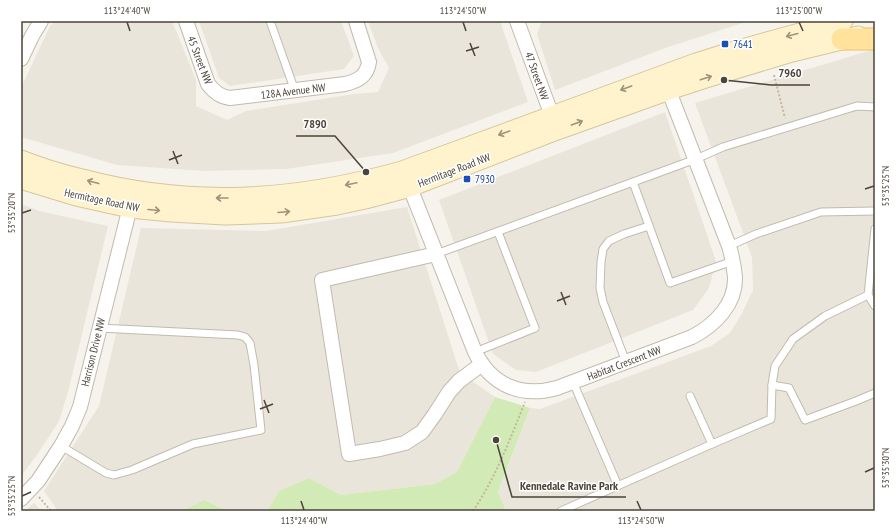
<svg xmlns="http://www.w3.org/2000/svg" width="896" height="532" viewBox="0 0 896 532" font-family="'PT Sans Narrow',sans-serif">
  <style>
    .residential { fill: #eae5da }
    .green { fill: #d2eab5 }
    .lines { fill: none; stroke-linecap: round; stroke-linejoin: round }
    .lane-casing { stroke: #c2bbae; stroke-width: 9 }
    .street-casing { stroke: #c2bbae; stroke-width: 16 }
    .secondary-casing { stroke: #d6c79b; stroke-width: 21 }
    .primary-casing { stroke: #e6c16a; stroke-width: 23 }
    .path { stroke: #c4b79f; stroke-width: 2; stroke-dasharray: 2 2; stroke-linecap: butt }
    .lane { stroke: #fff; stroke-width: 7 }
    .street { stroke: #fff; stroke-width: 14 }
    .secondary { stroke: #fff3cd; stroke-width: 19 }
    .primary { stroke: #ffe39c; stroke-width: 21 }
    .oneway { stroke: #9c937c }
    .ticks { fill: none; stroke: #4b4439; stroke-width: 1.5 }
    .transit-dot { fill: #1a4fb4; stroke: #fff; stroke-width: 1.5 }
    .labels { text-anchor: middle; dominant-baseline: central; stroke-width: 3; stroke-linejoin: round; paint-order: stroke }
    .transit-label { font-size: 11px; fill: #164399; stroke: #fff; text-anchor: start }
    .street-label { font-size: 11px; fill: #4b4439; stroke: #fff }
    .leader { fill: none; stroke: #4b4439; stroke-width: 1.5 }
    .callout-dot { fill: #4b4439; stroke: #fff; stroke-width: 1.5 }
    .callout-label { font-size: 12px; text-anchor: middle; font-weight: bold; fill: #4b4439; stroke: #fff; stroke-width: 3; stroke-linejoin: round; paint-order: stroke }
    .neatline { fill: none; stroke: #4b4439; stroke-width: 1.5 }
    .ticks-label { font-size: 10px; text-anchor: middle; fill: #4b4439 }
  </style>
  <rect width="100%" height="100%" fill="#f6f3ec"/>
  <!-- residential -->
  <g class="residential">
    <polygon points="56,21 172,21 196,80 196,106 227,120 246,111 354,94 378,92 389,68 378,48 368,21 500,21 528,102 393,153 286,169 205,171 117,165 21,137 21,88 50,26"/>
    <polygon points="199,21 341,21 354,56 344,69 230,86 219,78"/>
    <polygon points="542,21 749,21 668,47 555,90 537,34"/>
    <polygon points="875,49 875,511 506,511 498,493 530,408 540,409 711,346 730,333 741,315 753,290 752,257 695,103"/>
    <polygon points="665,112 716,261 709,288 693,310 536,372 516,370 493,354 439,200"/>
    <polygon points="21,204 39,211 108,226 68,392 59,421 37,455 21,476"/>
    <polygon points="407,207 460,373 495,397 457,472 435,484 341,495 309,478 279,491 267,511 228,511 204,500 182,511 58,511 44,491 99,406 141,228 266,231"/>
    <polygon points="34,503 42,511 25,511"/>
  </g>
  <!-- green -->
  <g class="green">
    <polygon points="495,397 530,408 498,492 506,511 267,511 279,491 309,478 341,495 435,484 457,472"/>
    <polygon points="204,500 228,511 182,511"/>
  </g>
  <g class="lines">
    <!-- lane casing -->
    <g class="lane-casing">
      <g id="lane">
        <polyline points="270,21 295,91"/>
        <polyline points="633,182 670,283 733,261"/>
        <polyline points="729,246 756,234 821,212 875,211"/>
        <polyline points="436,254 696,159 723,147 857,106 875,107"/>
        <polyline points="868,295 875,306"/>
        <polyline points="475,352 535,328 498,232"/>
        <polyline points="626,362 603,302 600,288 601,262 603,249 609,241 624,234 649,226"/>
        <polyline points="573,382 618,486"/>
        <polyline points="772,385 789,388 805,420 856,401 875,393"/>
        <polyline points="690,396 712,444"/>
        <polyline points="61,446 106,473 114,475 132,470 193,444 261,430 254,365 250,343 245,337 238,335 99,328"/>
        <polyline points="561,511 712,444 771,419 772,385 775,366 793,339 825,316 868,295 875,229"/>
      </g>
    </g>
    <!-- street casing -->
    <g class="street-casing">
      <g id="street">
        <path d="M186,21L208,84C214,92 220,97 230,98L345,84C358,81 367,76 369,62L356,21"/>
        <polyline points="517,21 555,124"/>
        <polyline points="21,59 32,36 41,21"/>
        <path d="M406,180L413,195L475,352C491,385 521,398 557,388L692,337C715,325 736,304 735,277C734,266 732,256 729,246L665,81"/>
        <polyline points="436,254 322,280 349,454 380,449 405,443 422,432 435,414 449,392 459,381 482,364"/>
        <polyline points="21,499 38,481 61,446 72,426 80,407 132,199"/>
      </g>
    </g>
    <!-- secondary casing -->
    <g class="secondary-casing">
      <g id="secondary">
        <path d="M21,160C41,168 61,174 82,179C192,208 294,201 402,171L696,63L731,52L843,21"/>
        <polyline points="21,179 30,182 76,196 130,208 171,212 225,215 281,213 337,205 365,199 410,187 557,130 669,90 709,77 792,52 858,36"/>
      </g>
    </g>
    <!-- primary casing -->
    <g class="primary-casing">
      <polyline id="primary" points="842,39 875,39"/>
    </g>
    <!-- path -->
    <g class="path">
      <polyline points="774,75 785,118"/>
      <polyline points="39,497 51,511"/>
      <path d="M473,511C496,477 510,439 525,402"/>
    </g>
    <!-- lane -->
    <use href="#lane" class="lane"/>
    <!-- street -->
    <use href="#street" class="street"/>
    <!-- secondary -->
    <use href="#secondary" class="secondary"/>
    <!-- primary -->
    <use href="#primary" class="primary"/>
  </g>
  <!-- one-way arrows -->
  <defs><path id="oneway-shaft" d="M-6 0H5M1.5-3L5.5 0L1.5 3" fill="none" stroke-width="1.6" stroke-linecap="round" stroke-linejoin="round"/></defs>
  <g class="oneway">
    <use href="#oneway-shaft" transform="translate(792 35) rotate(165)"/>
    <use href="#oneway-shaft" transform="translate(706 78) rotate(-18)"/>
    <use href="#oneway-shaft" transform="translate(626 88) rotate(160)"/>
    <use href="#oneway-shaft" transform="translate(577 123) rotate(-20)"/>
    <use href="#oneway-shaft" transform="translate(504 133) rotate(160)"/>
    <use href="#oneway-shaft" transform="translate(93 182) rotate(-165)"/>
    <use href="#oneway-shaft" transform="translate(351 184) rotate(168)"/>
    <use href="#oneway-shaft" transform="translate(222 198) rotate(180)"/>
    <use href="#oneway-shaft" transform="translate(154 210) rotate(5)"/>
    <use href="#oneway-shaft" transform="translate(284 212) rotate(-5)"/>
  </g>
  <!-- ticks -->
  <path class="ticks" d="M127,22L130,31M463,22L466,31M799,22L803,31M470,43L475,56M466,51L479,47M173,151L178,164M169,160L182,155M865,189L874,186M22,213L31,210M561,292L566,305M557,301L570,296M264,400L269,413M260,409L273,404M865,472L874,468M22,496L31,492M301,501L304,510M637,501L641,510"/>
  <!-- markers -->
  <g class="transit-dot">
    <rect x="721" y="40" width="8" height="8" rx="2"/>
    <rect x="463" y="175" width="8" height="8" rx="2"/>
  </g>
  <g class="labels">
    <!-- transit labels -->
    <g class="transit-label">
      <text x="733" y="44">7641</text>
      <text x="475" y="179">7930</text>
    </g>
    <!-- street labels -->
    <g class="street-label">
      <text transform="translate(200 60) rotate(69)">45 Street NW</text>
      <text transform="translate(537 76) rotate(70)">47 Street NW</text>
      <text transform="translate(293 91) rotate(-7)">128A Avenue NW</text>
      <text transform="translate(454 170) rotate(-21)">Hermitage Road NW</text>
      <text transform="translate(102 200) rotate(12)">Hermitage Road NW</text>
      <text transform="translate(93 352) rotate(-76)">Harrison Drive NW</text>
      <text transform="translate(624 363) rotate(-21)">Habitat Crescent NW</text>
    </g>
  </g>
  <!-- callouts -->
  <path class="leader" d="M724 80L771 85H810M366 172L335 136H296M496 440L512 497H626"/>
  <g class="callout-dot">
    <circle cx="724" cy="80" r="4"/>
    <circle cx="366" cy="172" r="4"/>
    <circle cx="496" cy="440" r="4"/>
  </g>
  <g class="callout-label">
    <text x="790" y="77">7960</text>
    <text x="315" y="128">7890</text>
    <text x="569" y="490">Kennedale Ravine Park</text>
  </g>
  <!-- border -->
  <rect width="896" height="532" fill="none" stroke="#ffffff" stroke-width="44"/>
  <rect x="22" y="22" width="852" height="488" class="neatline"/>
  <g class="ticks-label">
    <text x="127" y="14">113°24'40"W</text>
    <text x="463" y="14">113°24'50"W</text>
    <text x="799" y="14">113°25'00"W</text>
    <text transform="translate(885 186) rotate(-90)" y="4">53°35'25"N</text>
    <text transform="translate(11 213) rotate(-90)" y="4">53°35'20"N</text>
    <text transform="translate(885 468) rotate(-90)" y="4">53°35'30"N</text>
    <text transform="translate(11 496) rotate(-90)" y="4">53°35'25"N</text>
    <text x="304" y="524">113°24'40"W</text>
    <text x="641" y="524">113°24'50"W</text>
  </g>
</svg>
